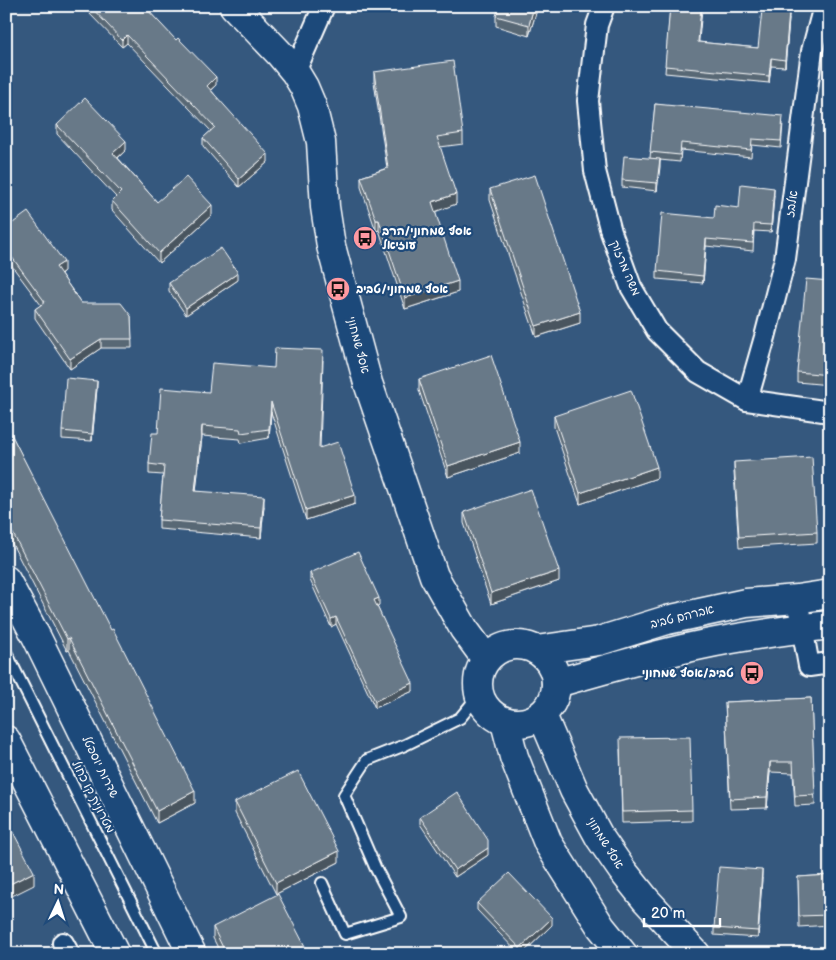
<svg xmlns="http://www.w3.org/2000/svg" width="836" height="960" viewBox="0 0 836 960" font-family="'Balsamiq Sans','Playpen Sans Hebrew',sans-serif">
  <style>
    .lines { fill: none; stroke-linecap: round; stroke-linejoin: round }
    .lane-casing { stroke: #fff; stroke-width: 14 }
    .street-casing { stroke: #fff; stroke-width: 24 }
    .secondary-casing { stroke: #fff; stroke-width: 31 }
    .lane { stroke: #1f4a7a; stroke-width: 10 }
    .street { stroke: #1f4a7a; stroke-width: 20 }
    .secondary { stroke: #1f4a7a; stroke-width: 28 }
    .wall { fill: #596875; stroke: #fff }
    .shaded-wall { fill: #48555f; stroke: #fff }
    .building { fill: #677988; stroke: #fff }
    .labels { text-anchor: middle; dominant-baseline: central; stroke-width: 4.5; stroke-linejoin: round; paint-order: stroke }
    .street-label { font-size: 12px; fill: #fff; stroke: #1f4a7a }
    .poi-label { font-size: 12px; font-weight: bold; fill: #fff; stroke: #1f4a7a; text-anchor: start }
  </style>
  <rect width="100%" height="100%" fill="#35587e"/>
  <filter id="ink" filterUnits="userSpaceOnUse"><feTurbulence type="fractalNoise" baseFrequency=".02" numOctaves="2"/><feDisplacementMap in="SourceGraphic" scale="10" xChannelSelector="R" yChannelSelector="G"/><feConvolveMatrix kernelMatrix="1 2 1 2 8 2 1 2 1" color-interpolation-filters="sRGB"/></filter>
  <g filter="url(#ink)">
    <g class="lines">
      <!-- lane casing -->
      <g class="lane-casing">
        <g id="lane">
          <polyline points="6,652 157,954"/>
          <polyline points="322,883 345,934 401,917 375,867 344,795 367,760 405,745 460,718 479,695"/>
        </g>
      </g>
      <!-- street casing -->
      <g class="street-casing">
        <g id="street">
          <polyline points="604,6 597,25 588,101 595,171 611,232 631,287 657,331 698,372 747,400 830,412"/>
          <polyline points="295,72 324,6"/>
          <polyline points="747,400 765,337 785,259 812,51 824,6"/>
          <polyline points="797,599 809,666 830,663"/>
          <polyline points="63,943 69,954"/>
        </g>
      </g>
      <!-- secondary casing -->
      <g class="secondary-casing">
        <g id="secondary">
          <polyline points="234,6 280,54 295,72 304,87 312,106 321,142 325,207 331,246 368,383 434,576 464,629 486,659"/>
          <polyline points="6,580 37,638 192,954"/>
          <circle cx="517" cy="684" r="39"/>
          <polyline points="536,650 599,641 667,620 746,603 797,599 830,594"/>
          <path d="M556,683C604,670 652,655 701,645C743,636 787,630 830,625"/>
          <polyline points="542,715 574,790 600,838 622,870 646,900 696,954"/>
          <polyline points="505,722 514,757 548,843 601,927 623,954"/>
          <polyline points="6,740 115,954"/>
        </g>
      </g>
      <!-- lane -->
      <use href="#lane" class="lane"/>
      <!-- street -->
      <use href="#street" class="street"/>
      <!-- secondary -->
      <use href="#secondary" class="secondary"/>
    </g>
    <!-- wall -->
    <g class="wall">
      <polygon points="87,6 144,6 216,85 211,90 268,162 239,187 203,146 203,138 211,131 127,43 122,47 87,11"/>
      <polygon points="538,6 529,36 496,26 496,16"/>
      <polygon points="670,6 704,6 704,9 702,9 698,42 758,48 789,19 785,67 771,66 769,83 665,73"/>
      <polygon points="374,72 463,133 463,144 440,147 456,204 435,211 458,292 405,309 379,230 376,231 361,187 361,177 387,168 374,82"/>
      <polygon points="655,104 783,123 781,148 752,145 751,157 681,150 680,162 660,160 657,191 622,187 622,180 650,158"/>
      <polygon points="57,125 126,150 118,158 157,202 212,215 159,263 112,210 112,201 116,197 57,134"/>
      <polygon points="490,189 580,323 536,337 490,200"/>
      <polygon points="774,195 771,232 754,231 753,251 706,246 703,283 657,279 657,271 739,208"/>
      <polygon points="6,228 64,271 61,274 81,303 131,316 132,348 101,348 70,369 35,318 35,309 41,305 6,258"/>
      <polygon points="238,280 186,315 169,291 169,283"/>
      <polygon points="830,281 830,385 797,382 797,372"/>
      <polygon points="323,360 320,448 355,504 306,520 271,412 269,438 241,443 240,439 202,436 196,491 264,506 261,538 159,529 159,520 163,475 149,474 149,464 158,433 209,392 274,368"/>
      <polygon points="419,379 520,453 448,477 419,390"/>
      <polygon points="97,388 92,441 62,439 62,431"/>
      <polygon points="554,416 657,478 580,504 554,427"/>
      <polygon points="6,424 195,803 157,823 69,650 67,651 6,532"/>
      <polygon points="734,462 817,532 817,543 739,548 734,472"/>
      <polygon points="464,512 559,581 491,604 464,523"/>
      <polygon points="310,573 379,605 377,606 413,691 375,708 336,624 331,627 310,580"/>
      <polygon points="811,698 815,805 795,806 793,773 770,772 767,808 730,809 725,702"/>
      <polygon points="620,749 692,810 692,821 622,823"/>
      <polygon points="235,802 339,862 276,894 235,813"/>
      <polygon points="420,817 488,855 455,877 420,824"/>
      <polygon points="830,875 830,925 799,927 798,877"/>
      <polygon points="762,878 758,938 714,935 714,928"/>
      <polygon points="477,903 552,925 522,954 519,954 477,910"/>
      <polygon points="213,927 309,954 221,954 213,938"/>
    </g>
    <!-- shaded-wall -->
    <g class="shaded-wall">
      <polygon points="534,6 538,6 529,36 529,25"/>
      <polygon points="701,6 702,9 698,50 698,42"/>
      <polygon points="789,12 789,19 785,67 785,60"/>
      <polygon points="127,35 127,43 122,47 122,40"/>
      <polygon points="771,58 771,66 769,83 769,76"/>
      <polygon points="216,77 216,85 207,93 207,86"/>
      <polygon points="126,141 126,150 113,162 113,153"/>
      <polygon points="268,154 268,162 239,187 239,179"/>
      <polygon points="660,159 660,167 657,191 657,183"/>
      <polygon points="774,188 774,195 771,232 771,225"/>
      <polygon points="456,194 456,204 432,213 432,202"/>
      <polygon points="212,205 212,215 159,263 159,253"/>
      <polygon points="376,220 379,220 379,230 376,231"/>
      <polygon points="706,239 706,246 703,283 703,276"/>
      <polygon points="64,262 64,271 56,277 56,267"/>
      <polygon points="238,273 238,280 186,315 186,308"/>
      <polygon points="458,281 458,292 405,309 405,298"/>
      <polygon points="580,312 580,323 536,337 536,326"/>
      <polygon points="101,339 101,348 70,369 70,359"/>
      <polygon points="97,381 97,388 92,441 92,434"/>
      <polygon points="271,402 271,412 269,438 269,429"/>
      <polygon points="202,426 202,436 195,500 195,491"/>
      <polygon points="520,442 520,453 448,477 448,466"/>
      <polygon points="657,467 657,478 580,504 580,493"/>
      <polygon points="355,495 355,504 306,520 306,510"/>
      <polygon points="264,496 264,506 261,538 261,528"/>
      <polygon points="559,571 559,581 491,604 491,593"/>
      <polygon points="379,598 379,605 374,608 374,600"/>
      <polygon points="336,617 336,624 331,627 331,619"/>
      <polygon points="69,638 69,650 67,651 67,639"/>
      <polygon points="413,683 413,691 375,708 375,701"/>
      <polygon points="770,762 770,772 767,808 767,797"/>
      <polygon points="195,791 195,803 157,823 157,811"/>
      <polygon points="488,848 488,855 455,877 455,870"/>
      <polygon points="339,851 339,862 276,894 276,883"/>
      <polygon points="762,870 762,878 758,938 758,931"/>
      <polygon points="34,872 34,885 6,899 6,886"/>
      <polygon points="552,918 552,925 522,954 520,954 520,948"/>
    </g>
    <!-- building -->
    <g class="building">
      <polygon points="90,6 144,6 176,40 178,38 216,77 207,86 268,154 239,179 203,138 215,127 127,35 122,40"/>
      <polygon points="499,6 534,6 529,25 496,16"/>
      <polygon points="670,6 701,6 698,42 758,48 762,10 789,12 785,60 771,58 769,76 665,66"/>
      <polygon points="453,61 463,133 437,137 456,194 432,202 458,281 405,298 379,220 376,220 361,177 388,168 374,72"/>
      <polygon points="85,98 126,141 113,153 157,202 186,177 212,205 159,253 112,201 121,192 57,125"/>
      <polygon points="655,104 783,116 781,141 752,139 751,150 681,143 680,155 650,152"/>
      <polygon points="624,156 660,159 657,183 622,180"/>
      <polygon points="535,175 580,312 536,326 490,189"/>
      <polygon points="741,184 774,188 771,225 754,224 753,243 706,239 703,276 657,271 662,213 714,218 715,205 739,208"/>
      <polygon points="28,212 64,262 56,267 81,303 121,303 131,316 132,339 101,339 70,359 35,309 45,302 6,249 6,228"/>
      <polygon points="221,248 238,273 186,308 169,283"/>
      <polygon points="806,279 830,281 830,375 797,372"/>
      <polygon points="275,348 323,350 319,448 338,442 355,495 306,510 271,402 269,429 241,433 240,429 202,426 195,491 264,496 261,528 159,520 164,466 149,464 152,433 158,433 161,388 209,392 212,363 274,368"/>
      <polygon points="491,355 520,442 448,466 419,379"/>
      <polygon points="66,378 97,381 92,434 62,431"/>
      <polygon points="631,390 657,467 580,493 554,416"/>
      <polygon points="6,424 111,630 113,629 195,791 157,811 69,638 67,639 6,520"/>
      <polygon points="812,457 817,532 739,537 734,462"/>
      <polygon points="531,489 559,571 491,593 464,512"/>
      <polygon points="358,552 379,598 374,600 413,683 375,701 336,617 331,619 310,573"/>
      <polygon points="811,698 815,795 795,796 793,762 770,762 767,797 730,799 725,702"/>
      <polygon points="690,737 692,810 622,812 620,738"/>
      <polygon points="298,771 339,851 276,883 235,802"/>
      <polygon points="457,792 488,840 488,848 455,870 420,817"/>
      <polygon points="13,832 34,872 6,886 6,835"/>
      <polygon points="719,867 762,870 758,931 714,928"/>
      <polygon points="509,873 552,918 520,948 477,903"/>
      <polygon points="830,875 830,915 799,916 798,877"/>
      <polygon points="278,894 309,954 226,954 213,927"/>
      <polygon points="390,946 394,954 376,954"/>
    </g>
  </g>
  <!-- icons -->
  <defs>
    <g id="bus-disc" transform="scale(1.25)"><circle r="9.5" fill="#ff9aa2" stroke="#1f4a7a"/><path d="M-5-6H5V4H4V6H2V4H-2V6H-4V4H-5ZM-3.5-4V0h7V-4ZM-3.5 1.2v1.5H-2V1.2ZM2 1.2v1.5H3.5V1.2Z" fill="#111"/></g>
  </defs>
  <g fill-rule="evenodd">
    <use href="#bus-disc" x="365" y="238"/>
    <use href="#bus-disc" x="338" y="289"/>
    <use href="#bus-disc" x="752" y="673"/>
  </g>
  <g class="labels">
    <!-- street labels -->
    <g class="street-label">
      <text transform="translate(792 204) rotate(-82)">אלבז</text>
      <text transform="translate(625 268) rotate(67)">משה מרזוק</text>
      <text transform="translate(358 345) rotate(75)">אסף שמחוני</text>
      <text transform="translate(682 617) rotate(-14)">אברהם טביב</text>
      <text transform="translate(100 767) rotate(64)">שדרות יוספטל</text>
      <text transform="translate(93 797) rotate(63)">מטרונית קו כחול</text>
      <text transform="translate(605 843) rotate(58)">אסף שמחוני</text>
    </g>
    <!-- poi labels -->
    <g class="poi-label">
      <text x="382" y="231">אסף שמחוני/הרב<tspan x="382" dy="14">עוזיאל</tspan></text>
      <text x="356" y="289">אסף שמחוני/טביב</text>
      <text x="734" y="673" text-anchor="end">טביב/אסף שמחוני</text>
    </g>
  </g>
  <!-- margin -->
  <rect width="836" height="960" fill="none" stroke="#1f4a7a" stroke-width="25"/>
  <rect x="12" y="12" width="811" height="935" fill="none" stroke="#fff" stroke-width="2" filter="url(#ink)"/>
  <!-- north arrow -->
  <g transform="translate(58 902) rotate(4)" stroke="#1f4a7a" stroke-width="4" paint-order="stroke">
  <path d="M0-4L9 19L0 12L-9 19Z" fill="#ffffff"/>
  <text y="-8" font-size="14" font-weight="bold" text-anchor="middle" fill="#ffffff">N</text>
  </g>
  <!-- scale -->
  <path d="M644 918v8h76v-8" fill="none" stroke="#ffffff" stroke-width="2.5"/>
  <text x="651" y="918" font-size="15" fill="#ffffff" stroke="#1f4a7a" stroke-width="4" paint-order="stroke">20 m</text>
</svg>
